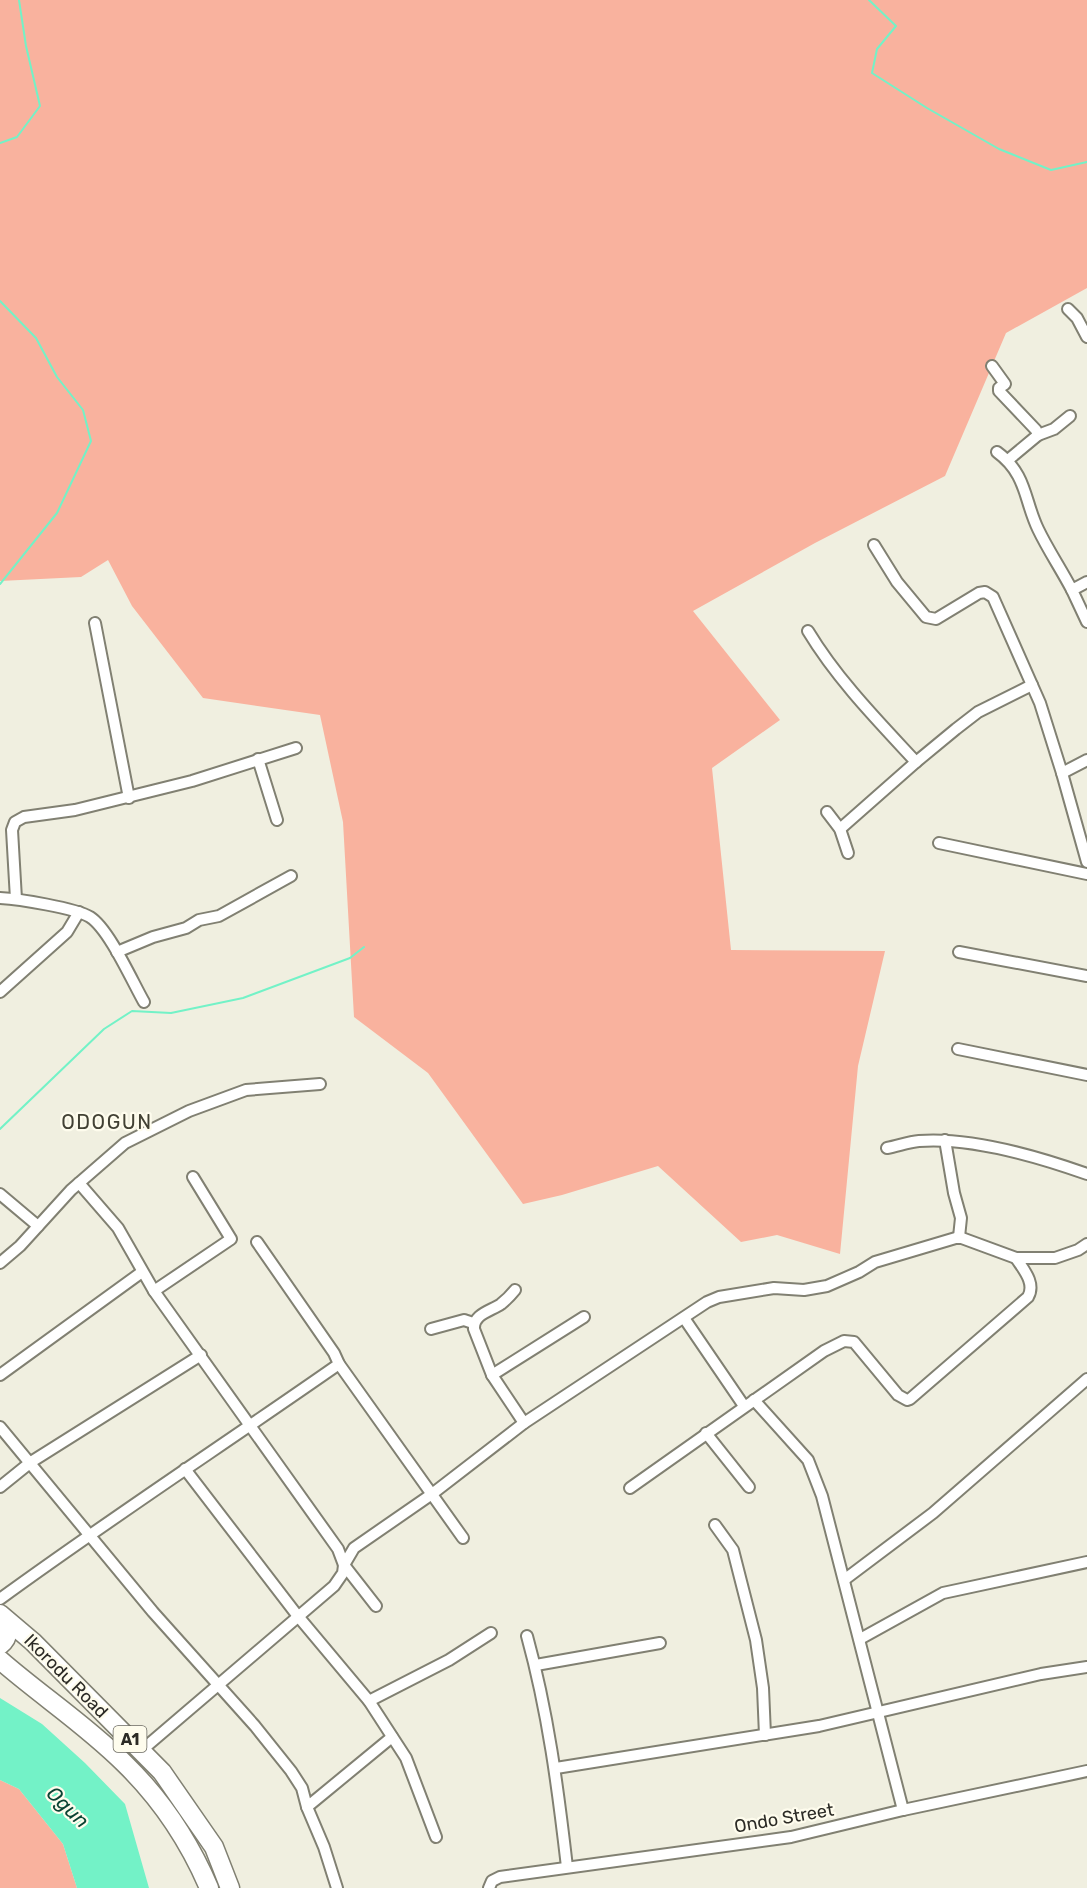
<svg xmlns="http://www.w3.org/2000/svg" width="1087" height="1888" viewBox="0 0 1087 1888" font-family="Rubik,sans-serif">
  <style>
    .green { fill: #f9b29e }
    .water { fill: #73f2c7 }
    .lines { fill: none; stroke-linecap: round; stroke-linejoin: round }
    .stream { stroke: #73f2c7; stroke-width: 2 }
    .street-casing { stroke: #818072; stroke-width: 14 }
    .highway-casing { stroke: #818072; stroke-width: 21 }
    .street { stroke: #fff; stroke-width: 10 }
    .highway { stroke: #fff; stroke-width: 18 }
    .labels { text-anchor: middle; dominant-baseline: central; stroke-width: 4.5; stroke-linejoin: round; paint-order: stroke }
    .shield { fill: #fefced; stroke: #6b6a62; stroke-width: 1.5 }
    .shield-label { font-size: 16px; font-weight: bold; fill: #2c2b26 }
    .street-label { font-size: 18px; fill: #2c2b26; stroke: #fefced }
    .neighbourhood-label { font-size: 20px; letter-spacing: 1.5px; fill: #424134; stroke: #fefced }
    .water-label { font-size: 20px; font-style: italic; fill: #0b4434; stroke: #fefced }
  </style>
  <rect width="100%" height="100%" fill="#f0efe0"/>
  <!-- green -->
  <g class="green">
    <polygon points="0,0 1087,0 1087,288 1006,333 945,476 815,543 693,611 780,720 712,768 731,950 885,951 858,1066 840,1254 777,1235 741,1242 658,1166 562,1195 523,1204 428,1073 354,1017 343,822 320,715 203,698 132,606 108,560 81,577 0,581"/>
    <polygon points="0,1780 19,1789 63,1844 77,1888 0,1888"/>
  </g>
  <!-- water -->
  <polygon class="water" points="0,1698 42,1724 85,1763 125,1804 149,1888 77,1888 63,1844 19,1789 0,1780"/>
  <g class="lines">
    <!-- stream -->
    <g class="stream">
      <polyline points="869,0 896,26 877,49 872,73 927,108 999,149 1051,170 1087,162"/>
      <polyline points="0,143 17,137 40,106 26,46 19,0"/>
      <polyline points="0,301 36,338 57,377 83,410 91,441 57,513 0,584"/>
      <polyline points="0,1129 104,1029 132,1011 171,1013 243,998 350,958 364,947"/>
    </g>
    <!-- street casing -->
    <g class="street-casing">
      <g id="street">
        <polyline points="1068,309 1077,318 1087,337"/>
        <polyline points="992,366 1005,384 999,388 999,391 1036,430 1038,435 1008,460"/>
        <polyline points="1038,435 1054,429 1070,416"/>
        <path d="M997,452C1027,474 1024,500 1038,529C1048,550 1061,569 1072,590"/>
        <polyline points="874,545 897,582 926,617 936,619 979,593 985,592 993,597 1040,703 1062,773 1087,862"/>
        <polyline points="1087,582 1072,590 1087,622"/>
        <polyline points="95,623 129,798"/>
        <path d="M808,631C837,679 877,720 916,762"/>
        <polyline points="258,759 277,820"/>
        <polyline points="1062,773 1087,760"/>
        <polyline points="827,812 840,829 848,853"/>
        <polyline points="840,829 916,762 956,729 978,712 1032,685"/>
        <polyline points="939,843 1087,874"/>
        <path d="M0,898C19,899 75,908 90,917C109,929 132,981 144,1002"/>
        <polyline points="16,899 12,830 15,822 24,817 75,810 192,781 296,748"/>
        <polyline points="117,952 153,937 186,928 199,920 219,916 291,876"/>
        <polyline points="959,952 1087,976"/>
        <polyline points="0,992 67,932 79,912"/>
        <polyline points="958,1049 1087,1075"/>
        <polyline points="945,1140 954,1193 961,1218 959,1237"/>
        <path d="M887,1148C898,1146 908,1142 919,1141C970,1137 1039,1157 1087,1174"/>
        <polyline points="79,1183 118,1228 154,1291 338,1549 344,1565 376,1606"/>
        <polyline points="0,1194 38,1226"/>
        <polyline points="257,1242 334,1353 339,1364 463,1538"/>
        <polyline points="0,1263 20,1246 71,1190 125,1143 189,1111 246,1090 320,1084"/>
        <path d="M515,1290C511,1295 506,1300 501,1304C491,1311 473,1314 474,1329L492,1375L524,1423"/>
        <polyline points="154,1291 231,1239 193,1177"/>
        <polyline points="684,1318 744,1406"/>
        <polyline points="431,1329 464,1320 473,1323"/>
        <polyline points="0,1375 142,1272"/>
        <polyline points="492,1375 584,1317"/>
        <polyline points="754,1400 808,1460 822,1496 903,1810"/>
        <polyline points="0,1427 153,1612 255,1726 291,1771 302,1788 307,1807 324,1847 337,1888"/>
        <polyline points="706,1433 749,1487"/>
        <polyline points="185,1469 297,1615 369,1701 406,1758 436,1837"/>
        <polyline points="0,1487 31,1462 201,1355"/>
        <path d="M630,1488L824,1351L844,1341L854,1342L898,1395L907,1400L910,1399L1028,1297C1036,1283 1023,1269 1016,1258"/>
        <polyline points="715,1525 733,1550 756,1640 763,1688 765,1735"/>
        <polyline points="844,1580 933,1513 1087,1379"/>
        <path d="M0,1599C111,1518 226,1443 339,1364"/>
        <path d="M527,1636C548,1712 558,1789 567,1867"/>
        <polyline points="860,1639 943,1593 1087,1562"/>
        <polyline points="536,1665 660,1643"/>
        <polyline points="369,1701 449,1660 491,1633"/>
        <polyline points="142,1750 334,1586 343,1573 344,1565 354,1548 432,1494 524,1423 707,1302 719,1297 774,1288 804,1290 827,1286 859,1272 875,1262 959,1237 1016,1258 1055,1258 1078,1250 1087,1244"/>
        <polyline points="556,1768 819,1726 1041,1674 1087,1667"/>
        <polyline points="307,1807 392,1737"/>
        <polyline points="489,1888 492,1881 500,1877 791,1837 903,1810 1087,1771"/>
      </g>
    </g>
    <!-- highway casing -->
    <g class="highway-casing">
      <g id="highway">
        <polyline points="0,1614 33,1642 162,1772 214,1847 230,1888"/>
        <path d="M0,1618C8,1627 11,1636 0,1645"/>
        <path d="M0,1660C40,1695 86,1725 124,1763C161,1799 189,1841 209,1888"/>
      </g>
    </g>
    <!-- street -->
    <use href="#street" class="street"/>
    <!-- highway -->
    <use href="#highway" class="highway"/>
  </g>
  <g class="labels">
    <!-- shield labels -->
    <rect class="shield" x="113.5" y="1726" width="33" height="26" rx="4.5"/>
    <g class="shield-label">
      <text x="130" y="1739">A1</text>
    </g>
    <!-- street labels -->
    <g class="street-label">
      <text transform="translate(66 1676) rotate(45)">Ikorodu Road</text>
      <text transform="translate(784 1818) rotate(-10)">Ondo Street</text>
    </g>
    <!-- neighbourhood labels -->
    <g class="neighbourhood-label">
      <text x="107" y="1122">ODOGUN</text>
    </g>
    <!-- water labels -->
    <g class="water-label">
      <text transform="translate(68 1807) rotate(44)">Ogun</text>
    </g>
  </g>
</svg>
